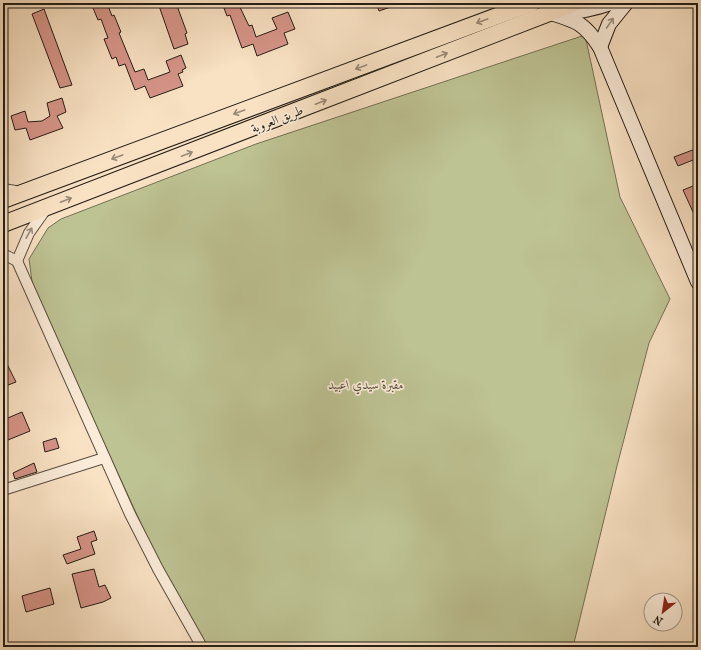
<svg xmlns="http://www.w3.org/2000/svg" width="701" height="650" viewBox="0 0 701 650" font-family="'IM FELL French Canon',Amiri,serif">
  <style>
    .green { fill: #bec394; stroke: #727054 }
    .building { fill: #d79589; stroke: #251d14 }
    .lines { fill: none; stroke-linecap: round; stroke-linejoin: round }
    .minor-casing { stroke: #5a4e40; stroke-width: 12 }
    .tertiary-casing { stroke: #5a4e40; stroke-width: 14 }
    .secondary-casing { stroke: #251d14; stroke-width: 16 }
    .trunk-casing { stroke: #251d14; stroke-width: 18 }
    .minor { stroke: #fbecd9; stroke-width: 10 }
    .tertiary { stroke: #fbecd9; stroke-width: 12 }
    .secondary { stroke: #fbecd9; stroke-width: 14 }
    .trunk { stroke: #f9e2c4; stroke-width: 16 }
    .oneway { stroke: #9a8975 }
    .oneway2 { stroke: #9b8f80 }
    .labels { text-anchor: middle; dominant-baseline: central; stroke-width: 3.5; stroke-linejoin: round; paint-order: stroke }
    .street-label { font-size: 13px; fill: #251d14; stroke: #fbecd9 }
    .park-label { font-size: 13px; font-style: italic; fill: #534f3a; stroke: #fbecd9 }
  </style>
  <rect width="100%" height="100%" fill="#f9e2c4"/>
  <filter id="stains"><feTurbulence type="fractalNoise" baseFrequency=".005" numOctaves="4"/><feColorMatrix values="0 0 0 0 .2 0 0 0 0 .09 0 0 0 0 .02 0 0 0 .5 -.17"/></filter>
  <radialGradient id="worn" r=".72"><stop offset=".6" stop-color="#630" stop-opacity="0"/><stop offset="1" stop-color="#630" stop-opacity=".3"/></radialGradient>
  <!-- green -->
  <polygon class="green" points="585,35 620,197 670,299 649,343 617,466 573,647 207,647 155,554 33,289 29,259 48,228 61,219 256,144"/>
  <!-- building -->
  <g class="building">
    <polygon points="91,3 107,3 112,16 114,15 121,32 119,33 135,72 144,69 148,80 170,72 166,61 181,55 186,68 182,70 183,72 178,74 183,86 150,98 145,86 135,90 125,64 119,66 116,57 112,59 104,39 108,38 101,19 98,20"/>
    <polygon points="158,3 176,3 187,33 185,34 188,44 174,49"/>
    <polygon points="222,3 232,3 233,5 238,3 249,26 252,25 256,37 277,29 272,18 288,12 295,29 284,33 288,44 257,56 253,44 242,48 230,15 227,16"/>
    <polygon points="376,3 399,3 399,4 379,11"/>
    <polygon points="44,9 72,85 60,88 32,14"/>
    <polygon points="62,98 66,112 57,116 63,128 30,140 26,128 15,130 11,116 25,111 28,122 42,121 50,116 47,103"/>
    <polygon points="698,148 698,158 678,166 674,157"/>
    <polygon points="698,184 698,223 683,190"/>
    <polygon points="7,364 16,382 3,387 3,369"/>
    <polygon points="22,412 30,431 3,442 3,420"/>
    <polygon points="56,438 59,448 45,452 43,442"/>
    <polygon points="34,463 37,472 15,479 13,473"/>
    <polygon points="94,531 97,540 91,542 95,554 67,564 63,555 81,549 77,537"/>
    <polygon points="94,569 99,587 105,585 111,598 103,602 81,608 72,574"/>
    <polygon points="50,588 54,604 26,612 22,596"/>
  </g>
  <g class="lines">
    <!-- minor casing -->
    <g class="minor-casing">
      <g id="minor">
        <polyline points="3,254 17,261 130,514 158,569 202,647"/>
        <polyline points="17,261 29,233 46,209"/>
        <polyline points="3,490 104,458"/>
      </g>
    </g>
    <!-- tertiary casing -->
    <g class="tertiary-casing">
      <polyline id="tertiary" points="3,190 21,193"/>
    </g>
    <!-- secondary casing -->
    <g class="secondary-casing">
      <g id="secondary">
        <path d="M551,13C577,21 584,23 600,47L698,282"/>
        <path d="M561,13C579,12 594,9 611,3"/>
        <polyline points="600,47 609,24 626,3"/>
      </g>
    </g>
    <!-- trunk casing -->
    <g class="trunk-casing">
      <g id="trunk">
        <polyline points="3,200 532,3"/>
        <polyline points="3,224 575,3"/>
      </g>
    </g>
    <!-- minor -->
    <use href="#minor" class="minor"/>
    <!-- tertiary -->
    <use href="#tertiary" class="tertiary"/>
    <!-- secondary -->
    <use href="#secondary" class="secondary"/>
    <!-- trunk -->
    <use href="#trunk" class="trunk"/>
  </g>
  <!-- one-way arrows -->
  <defs><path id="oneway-shaft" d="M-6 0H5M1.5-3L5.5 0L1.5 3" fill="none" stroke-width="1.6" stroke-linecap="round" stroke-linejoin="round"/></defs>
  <g class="oneway">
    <use href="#oneway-shaft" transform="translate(482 21) rotate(160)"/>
    <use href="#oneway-shaft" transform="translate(442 55) rotate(-21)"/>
    <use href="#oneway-shaft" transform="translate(361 67) rotate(160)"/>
    <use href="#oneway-shaft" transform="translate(321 102) rotate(-21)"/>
    <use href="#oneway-shaft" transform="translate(239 112) rotate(160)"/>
    <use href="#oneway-shaft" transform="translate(187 154) rotate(-21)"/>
    <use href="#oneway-shaft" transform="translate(117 157) rotate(160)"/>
    <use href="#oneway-shaft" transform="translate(66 200) rotate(-21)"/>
  </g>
  <g class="oneway2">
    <use href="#oneway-shaft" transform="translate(610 23) rotate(-56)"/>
    <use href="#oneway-shaft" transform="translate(29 233) rotate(-61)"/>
  </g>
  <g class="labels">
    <!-- street labels -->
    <g class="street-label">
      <text transform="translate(277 119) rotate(-21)">طريق العروبة</text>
    </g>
    <!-- park labels -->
    <g class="park-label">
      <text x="366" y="384">مقبرة سيدي اعبيد</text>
    </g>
  </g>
  <!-- margin -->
  <rect width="701" height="650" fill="none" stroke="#f9e2c4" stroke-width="16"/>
  <rect x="4" y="4" width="693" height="642" fill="none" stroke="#251d14" stroke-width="2"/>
  <rect x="8" y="8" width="685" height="634" fill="none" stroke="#251d14"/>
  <!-- north arrow -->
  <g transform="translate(663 612) rotate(210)"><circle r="19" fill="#fbecd9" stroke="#a5998a"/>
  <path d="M0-3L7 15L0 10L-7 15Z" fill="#8f2418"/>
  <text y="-6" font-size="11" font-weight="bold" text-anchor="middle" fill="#251d14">N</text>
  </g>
  <rect width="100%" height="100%" filter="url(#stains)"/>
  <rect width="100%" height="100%" fill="url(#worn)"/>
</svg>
